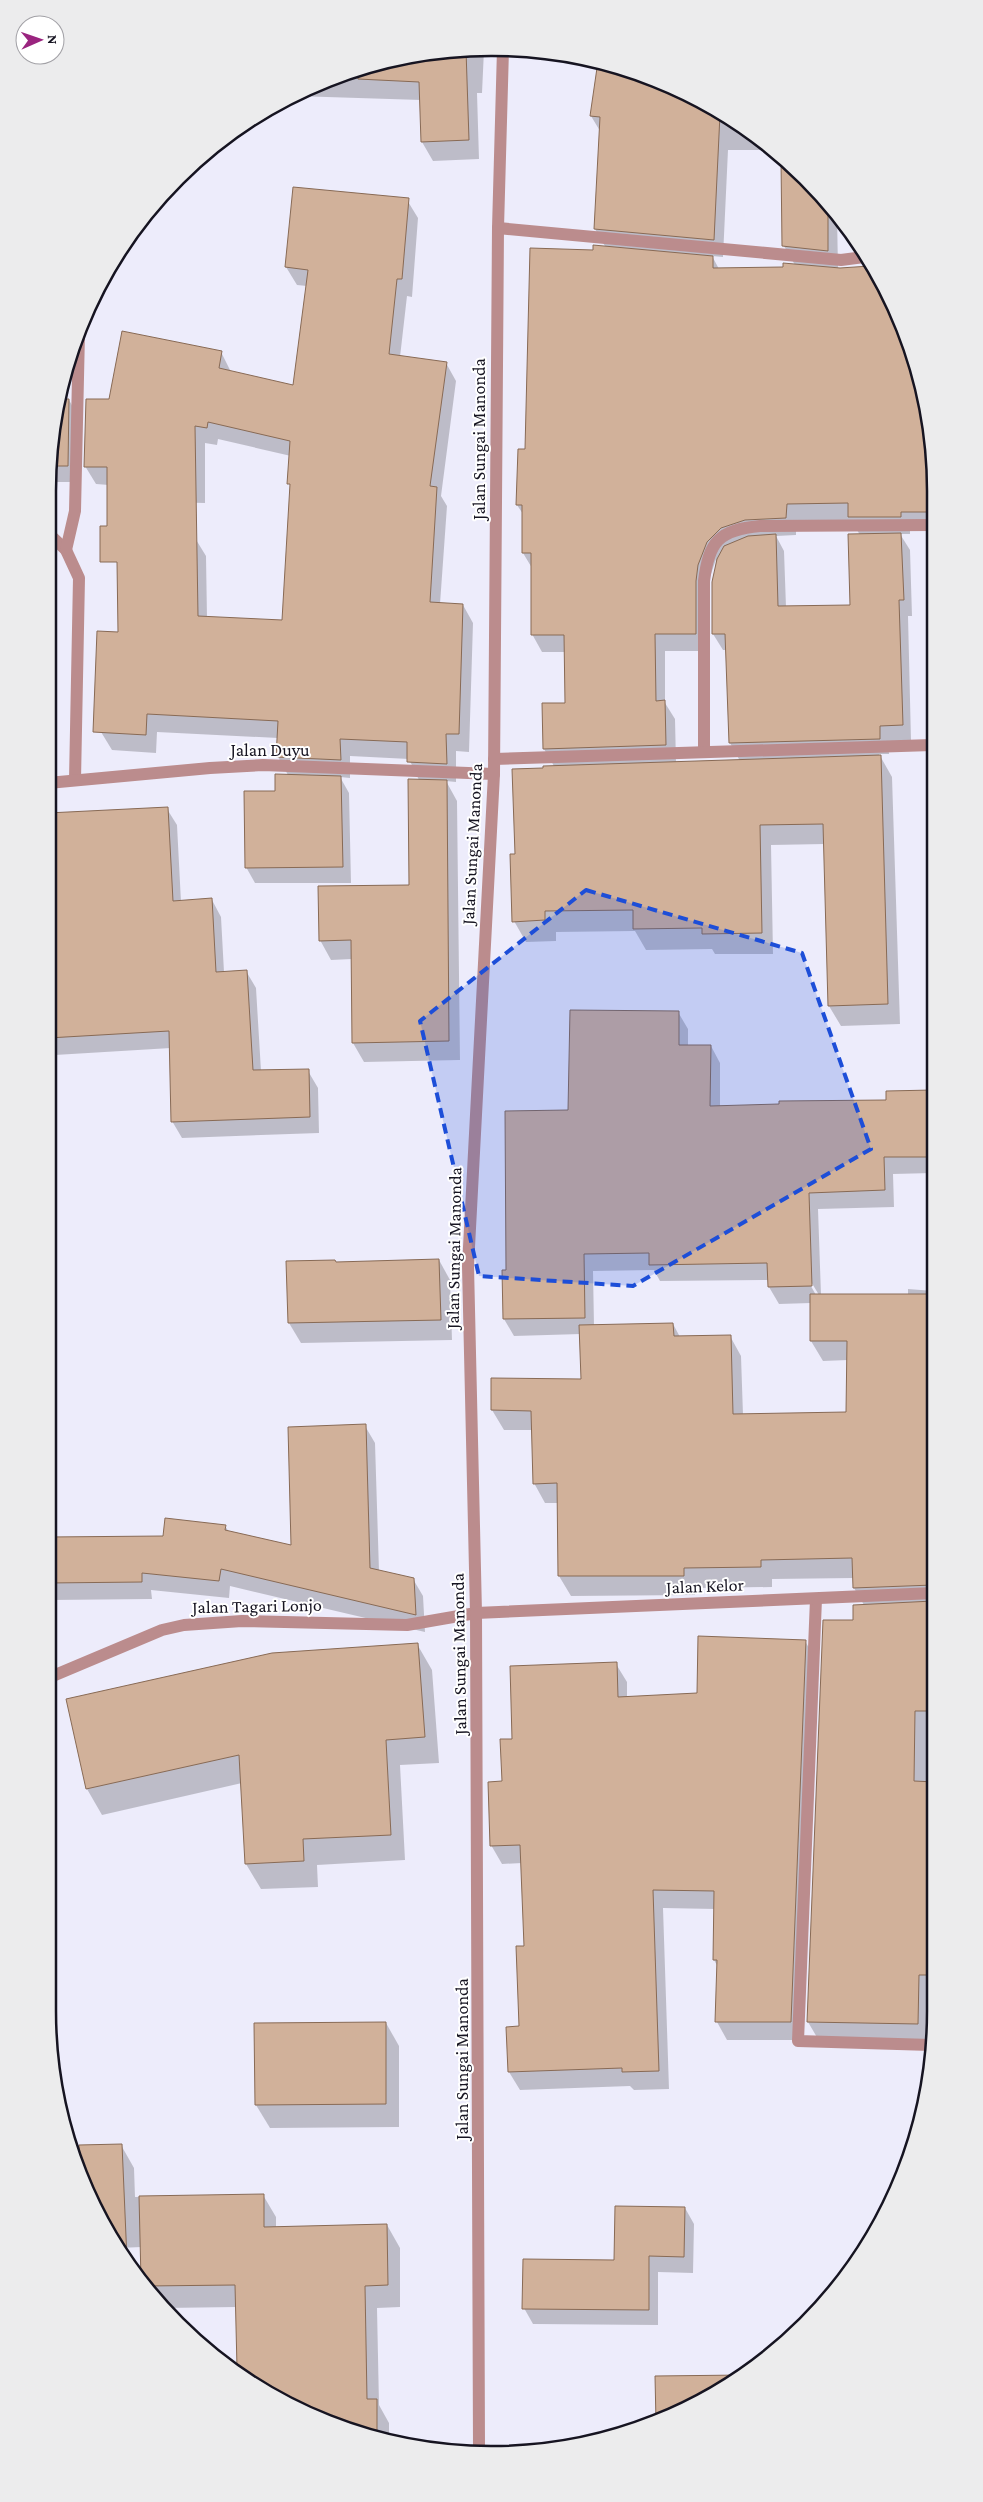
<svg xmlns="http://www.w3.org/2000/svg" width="983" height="2502" viewBox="0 0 983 2502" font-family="'Crimson Pro',serif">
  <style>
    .shadow { fill: #0003; fill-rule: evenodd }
    .building { fill: #d1b19a; stroke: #886a55; fill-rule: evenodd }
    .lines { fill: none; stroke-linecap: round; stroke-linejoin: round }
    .minor { stroke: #bb8c8d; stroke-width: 12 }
    .tertiary { stroke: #bb8c8d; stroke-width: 12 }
    .marked { fill: #1d4ed8; fill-opacity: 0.2; stroke: #1d4ed8; stroke-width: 4; stroke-dasharray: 10 6; stroke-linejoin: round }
    .labels { text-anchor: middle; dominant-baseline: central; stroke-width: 4; stroke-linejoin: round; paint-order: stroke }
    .street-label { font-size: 18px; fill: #161421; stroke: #fff }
    .rim { fill: none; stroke: #161421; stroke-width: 2.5 }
  </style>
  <rect width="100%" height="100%" fill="#edecfb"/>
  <!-- shadow -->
  <g class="shadow">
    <polygon points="484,50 482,93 477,93 479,159 433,161 422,142 421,100 295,96 349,71 434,51"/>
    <path d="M600,62L607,63L738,122L769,150H728L723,257L712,256L719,269L784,268L795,265L784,246L783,161L826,199L837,216L838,268L827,267L838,286L890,295L932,433V529L910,530V534H900L910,550L912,616H908L911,741H888L889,754H879L892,777L900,1024L841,1026L829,1006L825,844L771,845L773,954H715L712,949L646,950L635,931L556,932V941L526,942L514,921L516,855L545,769L554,766L544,749L566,704L565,652H542L532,634V568L523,553V514L517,505L526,451L594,251L606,248L595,229L600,131L591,116ZM851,520L860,535L851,606L786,607L784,551L776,536L796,535V521ZM716,559L713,634L723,650H727L730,743L740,761L676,763L675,719L665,703V651H705L708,583Z"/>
    <polygon points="407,200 418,218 412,297 407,296 400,357 446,363 456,381 441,496 447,506 440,604 463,605 473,623 469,752 456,751 456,782 446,781 457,801 460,1060 364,1062 353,1043 352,959 331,960 320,940 410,886 419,780 409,759 350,756 350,778 340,777 349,793 351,883 255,883 246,867 276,793 288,775 278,757 278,738 157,732 156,753 112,750 101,732 119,633 195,538 206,556 207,618 283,621 291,487 289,483 291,456 218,439 217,445 205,443 205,503 119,501 109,485 96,484 85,466 110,401 221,352 231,372 294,387 307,286 297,285 286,267"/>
    <polygon points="60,400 69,400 78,416 76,482 49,482"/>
    <polygon points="48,564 51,622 48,622"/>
    <polygon points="167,809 177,825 181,902 212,900 221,917 224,972 246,971 256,988 261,1071 308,1071 318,1088 319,1133 182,1138 172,1121 171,1048 55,1055 48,1042 48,845 89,846"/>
    <path d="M678,1012L688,1029V1046H711L720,1063V1107L888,1101L887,1092L933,1091V1173L893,1174L894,1207L818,1209L821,1295H908V1289L934,1291L935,1992H928L927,2041L818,2039L808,2022L854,1622L864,1605L854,1588V1578L772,1579V1587L695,1588V1595L571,1596L559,1576L558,1503H545L534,1483L533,1430H504L492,1410L582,1381L581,1334L514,1336L504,1319L507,1272L570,1111ZM654,1270L660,1281L769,1280V1287L779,1304L811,1303V1341L823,1361L848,1360L847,1414L743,1415L741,1356L730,1336L680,1337L673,1324L594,1326L593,1271ZM810,1280L819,1295H816L808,1281Z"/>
    <polygon points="439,1260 450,1280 452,1340 301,1343 289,1323 336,1264"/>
    <polygon points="365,1426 375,1443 379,1571 413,1579 423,1596 425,1632 230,1586 229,1598 151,1590 152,1599 51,1600 48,1593 48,1539 164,1537 225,1526 229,1532 292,1547"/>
    <polygon points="805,1641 816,1660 801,2040 727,2040 717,2022 718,1967 714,1960 715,1909 663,1908 669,2089 634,2090 630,2086 520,2090 509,2072 507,2028 520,2027 525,1947 522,1863 502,1864 491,1845 514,1740 616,1664 627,1682 627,1698 698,1694"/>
    <polygon points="417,1644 432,1670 439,1763 400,1765 405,1860 317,1865 318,1887 261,1889 246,1864 242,1783 102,1815 87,1789 67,1700"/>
    <polygon points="386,2023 399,2046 399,2127 270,2128 256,2105"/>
    <polygon points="121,2145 134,2168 135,2197 263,2195 276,2217 276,2228 387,2225 400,2248 400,2307 377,2308 379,2405 389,2423 389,2440 349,2431 270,2395 238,2369 237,2307 164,2308 157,2303 142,2282 142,2247 118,2248 107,2232 81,2176 80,2147"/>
    <polygon points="685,2208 694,2224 693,2273 658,2272 658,2325 533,2324 524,2308 615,2261"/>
    <polygon points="657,2378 736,2381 657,2422"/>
  </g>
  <!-- building -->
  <g class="building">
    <polygon points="466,50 469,140 421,142 419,82 358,79 357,69 434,51"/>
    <polygon points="598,61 607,63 720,114 714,240 594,229 600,117 590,116"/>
    <polygon points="781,160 828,202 828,251 782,246"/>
    <path d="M293,187L409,198L402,279H397L389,354L447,362L430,486L437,487L430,602L463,604L459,734H446L447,764L407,762V742L340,739L341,760L276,757L278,721L147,714L146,735L93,732L97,631L118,632L117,562H100V526H107V467H84L86,399H109L122,331L222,351L219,368L293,385L308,270L285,267ZM208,422L290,441L287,484H290L282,620L198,616L195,426L207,428Z"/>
    <polygon points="593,245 713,256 713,268 783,267 783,263 840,268 870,266 890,295 925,412 928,512 901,512 901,517 848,517 848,503 787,504 786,518 745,520 721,528 707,542 698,565 696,581 696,634 655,634 656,701 665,700 666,745 543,749 542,703 565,703 564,635 531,635 531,553 522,553 522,505 516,505 518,449 525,449 530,248 593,250"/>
    <polygon points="60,399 69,399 68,466 51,466"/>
    <polygon points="901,533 904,600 899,600 903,725 880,726 880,739 729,743 725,634 712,634 712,582 717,559 724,546 748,536 776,534 778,606 850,605 848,534"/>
    <polygon points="881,755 888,1004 828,1006 823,824 760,825 762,933 702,934 702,928 633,929 633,910 545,911 545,920 512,922 510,854 515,854 512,769 543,768 543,766"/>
    <polygon points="275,774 341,776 343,867 245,868 244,791 275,791"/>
    <polygon points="408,779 447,780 449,1041 352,1043 351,940 319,941 318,886 409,885"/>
    <polygon points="168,807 173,901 212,898 216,972 247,970 253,1070 309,1069 310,1117 171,1122 169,1031 48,1038 48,813"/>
    <polygon points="570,1010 679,1011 679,1045 711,1045 710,1106 779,1104 779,1101 886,1100 886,1091 933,1090 933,1157 884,1157 885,1190 809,1193 812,1286 768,1287 767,1263 649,1265 649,1253 584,1254 585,1318 503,1319 502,1270 506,1270 505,1111 568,1110"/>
    <polygon points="439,1259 441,1320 288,1323 286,1261 335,1260 336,1262"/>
    <polygon points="810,1294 934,1294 934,1405 930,1405 933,1585 853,1588 852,1558 761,1560 761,1567 684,1568 684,1576 558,1576 557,1483 533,1484 531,1411 491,1410 491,1378 581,1379 579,1325 673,1323 674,1336 731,1335 733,1414 846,1412 847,1341 810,1341"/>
    <polygon points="366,1424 370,1568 414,1578 416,1615 221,1569 219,1581 142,1573 142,1582 48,1583 48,1537 163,1536 165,1518 226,1525 225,1530 291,1545 288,1427"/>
    <polygon points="933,1601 932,1711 915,1711 914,1781 935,1782 935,1975 919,1975 918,2024 807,2022 823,1620 853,1620 853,1605"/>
    <polygon points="698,1636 806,1640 791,2022 715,2022 717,1960 713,1960 714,1891 653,1890 659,2071 622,2072 622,2068 508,2072 506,2027 519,2026 516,1946 524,1946 520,1845 490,1846 488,1782 502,1781 500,1739 512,1739 510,1666 617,1662 618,1697 697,1693"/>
    <polygon points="418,1643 425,1737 386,1740 391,1835 303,1839 304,1861 245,1864 239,1755 86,1789 66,1699 272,1653"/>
    <polygon points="386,2022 386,2104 255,2105 254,2023"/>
    <polygon points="122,2144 127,2260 107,2232 80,2173 79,2145"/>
    <polygon points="264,2194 264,2227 387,2224 388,2285 365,2286 367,2399 377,2399 377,2438 349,2431 270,2395 237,2368 235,2285 146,2286 141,2280 139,2196"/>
    <polygon points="615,2206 685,2207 684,2257 649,2256 649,2310 522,2309 523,2259 614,2260"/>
    <polygon points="743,2375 738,2380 656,2422 655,2376"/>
  </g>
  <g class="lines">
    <!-- minor -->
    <g class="minor">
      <polyline points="498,228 841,260 864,257"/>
      <polyline points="48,533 66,550 79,578 75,780"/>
      <polyline points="66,550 75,511 79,333"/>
      <path d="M704,752V581C709,541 719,530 760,526L932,525"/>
      <polyline points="494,759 932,745"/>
      <polyline points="48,783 210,768 263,765 494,774"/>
      <polyline points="816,1599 798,2041 931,2045"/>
      <polyline points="48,1678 162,1630 184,1625 242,1621 407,1625 476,1613 468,1266 494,774 498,228 503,49"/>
    </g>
    <!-- tertiary -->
    <polyline class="tertiary" points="479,2449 476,1613 934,1593"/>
  </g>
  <!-- marked area -->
  <path class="marked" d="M586,890L802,953L871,1149L633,1286L479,1276L420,1021Z"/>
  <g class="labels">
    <!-- street labels -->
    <g class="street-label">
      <text transform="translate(479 439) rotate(-90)">Jalan Sungai Manonda</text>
      <text x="270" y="750">Jalan Duyu</text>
      <text transform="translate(472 844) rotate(-87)">Jalan Sungai Manonda</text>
      <text transform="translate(454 1248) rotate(-89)">Jalan Sungai Manonda</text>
      <text transform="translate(705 1586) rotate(-2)">Jalan Kelor</text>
      <text transform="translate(257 1606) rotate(-1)">Jalan Tagari Lonjo</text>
      <text transform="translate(459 1654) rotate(-91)">Jalan Sungai Manonda</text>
      <text transform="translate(462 2059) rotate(-90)">Jalan Sungai Manonda</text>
    </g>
  </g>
  <!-- crop -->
  <path d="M0 0H983V2502H0ZM491 56H492A435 435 0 0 1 927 491V2011A435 435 0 0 1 492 2446H491A435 435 0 0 1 56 2011V491A435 435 0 0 1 491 56Z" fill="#ececed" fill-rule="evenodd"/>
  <path class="rim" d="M491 56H492A435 435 0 0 1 927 491V2011A435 435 0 0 1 492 2446H491A435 435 0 0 1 56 2011V491A435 435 0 0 1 491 56Z"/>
  <!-- north arrow -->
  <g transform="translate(40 40) rotate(88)"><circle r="24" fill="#ffffff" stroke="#a2a1a6"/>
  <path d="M0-4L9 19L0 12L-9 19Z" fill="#9a247f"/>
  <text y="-8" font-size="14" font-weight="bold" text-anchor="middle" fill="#161421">N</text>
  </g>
</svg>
